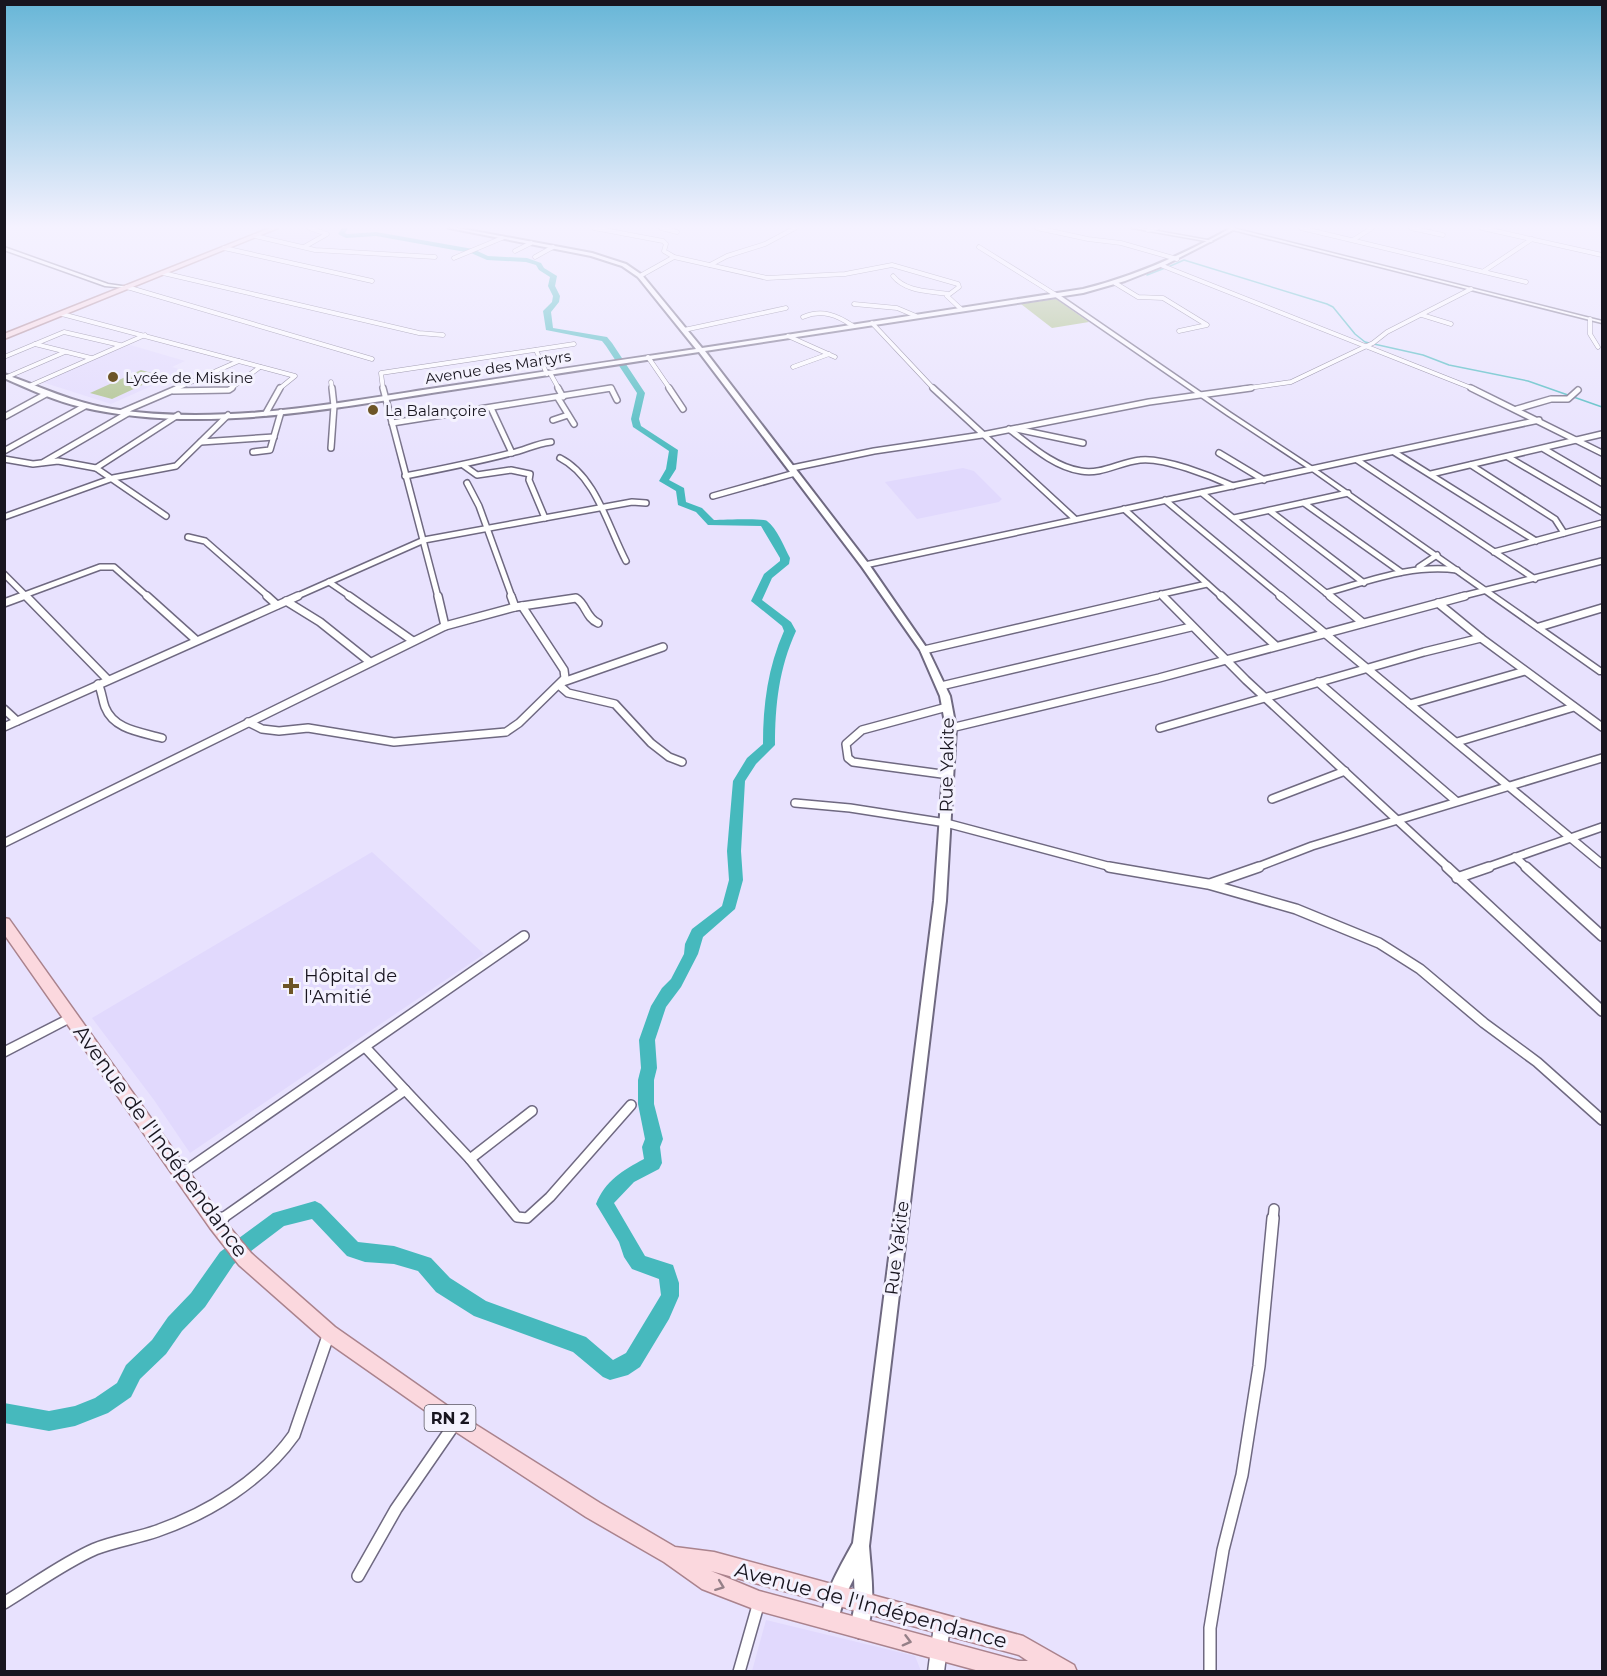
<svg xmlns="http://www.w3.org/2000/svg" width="1607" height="1676" viewBox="0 0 1607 1676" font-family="Montserrat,sans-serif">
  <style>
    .built { fill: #e1d9fd }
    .green { fill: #a7be81 }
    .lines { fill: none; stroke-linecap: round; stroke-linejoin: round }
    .stream { stroke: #46b9bd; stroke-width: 1.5 }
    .river { fill: #46b9bd; fill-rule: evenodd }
    .minor-far4-casing { stroke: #6f6981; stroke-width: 5 }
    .minor-far3-casing { stroke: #6f6981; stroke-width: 8 }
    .minor-far2-casing { stroke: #6f6981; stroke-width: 10 }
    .minor-far1-casing { stroke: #6f6981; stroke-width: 12 }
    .minor-casing { stroke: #6f6981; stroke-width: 14 }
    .tertiary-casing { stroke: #6f6981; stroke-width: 3 }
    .secondary-casing { stroke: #6f6981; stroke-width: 4 }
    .primary-casing { stroke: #aa838d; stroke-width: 3 }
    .minor-far4 { stroke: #fff; stroke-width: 4 }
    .minor-far3 { stroke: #fff; stroke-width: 5 }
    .minor-far2 { stroke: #fff; stroke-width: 7 }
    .minor-far1 { stroke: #fff; stroke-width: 9 }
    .minor { stroke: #fff; stroke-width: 11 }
    .tertiary { fill: #fff; fill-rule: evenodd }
    .secondary { fill: #fff; fill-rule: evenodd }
    .primary { fill: #fbd8de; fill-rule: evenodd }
    .oneway { stroke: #958088 }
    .poi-dot { fill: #6d5526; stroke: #f4f2fe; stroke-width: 2 }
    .labels { text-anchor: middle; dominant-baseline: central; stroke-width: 6; stroke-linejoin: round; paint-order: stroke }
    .far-street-label { font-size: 15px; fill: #18151f; stroke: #f4f2fe }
    .far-poi-label { font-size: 15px; fill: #18151f; stroke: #f4f2fe; text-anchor: start }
    .shield { fill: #f4f2fe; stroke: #5a5762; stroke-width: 1.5 }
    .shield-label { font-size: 16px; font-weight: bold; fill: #18151f }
    .street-label { font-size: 18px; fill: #18151f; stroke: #f4f2fe }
    .poi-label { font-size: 18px; fill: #18151f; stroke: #f4f2fe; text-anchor: start }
    .near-street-label { font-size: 21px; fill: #18151f; stroke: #f4f2fe }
  </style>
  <rect width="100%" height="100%" fill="#e8e2fe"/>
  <!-- built -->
  <g class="built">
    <polygon points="279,228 309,228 330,232 307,246 260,236"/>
    <polygon points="127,344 185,361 172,367 185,371 111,404 42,382"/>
    <polygon points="963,468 974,471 1002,499 999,502 917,519 885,482"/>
    <polygon points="372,852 484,954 190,1153 154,1100 92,1018"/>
    <polygon points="766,1620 915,1656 921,1671 752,1671"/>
  </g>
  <!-- green -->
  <g class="green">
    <polygon points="1056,299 1089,322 1052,328 1021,304"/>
    <polygon points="141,370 162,376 112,399 90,393"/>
  </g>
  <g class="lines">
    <!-- stream -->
    <g class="stream">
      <polyline points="1168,267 1184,260 1327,304 1333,307 1355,334 1365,342 1423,355 1449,365 1528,381 1602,407"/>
      <polyline points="1147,275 1165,268"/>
    </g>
    <!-- river -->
    <path class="river" d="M342,228H348L345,233L347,234L376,232L473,249L488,256L527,258L541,263L544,268L557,276L555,286L560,296L559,302L551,312L553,328L607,337L612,343L645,393L639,419L641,426L678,450L676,469L669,480L684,488L686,502L702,508L714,520C723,520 763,518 767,521C777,528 784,547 790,558L789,564L772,578L762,600L791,622L796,631C779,668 775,705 775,745L756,764L745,781L741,851L743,880L735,909L703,937L698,954L681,987L666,1007L655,1040L657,1068L654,1080V1104L663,1139L660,1147L662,1163L659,1169L634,1182L614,1203L645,1256L673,1265L679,1283V1296L669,1319L640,1367L628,1375L610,1380L603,1377L573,1352L474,1316L436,1292L418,1271L394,1264L365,1262L347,1256L312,1219L284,1226L234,1264L205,1307L182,1331L166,1354L140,1379L131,1397L108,1413L75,1426L49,1431L4,1423V1403L49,1411L75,1406L95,1398L117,1383L126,1365L152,1340L168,1317L191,1293L220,1252L273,1213L315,1201L321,1204L358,1242L394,1246L431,1258L450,1278L486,1301L586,1337L613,1360L626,1353L655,1305L661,1295L659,1279L632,1269L624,1257L619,1242L596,1204C605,1181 623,1170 644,1159L642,1147L645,1139L638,1104V1080L641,1068L639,1040L651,1006L662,988L671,979L684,954L685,944L692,929L722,906L729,880L727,851L733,781L747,758L763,744C763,704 768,667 784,631L782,626L751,601L764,574L780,561V558L761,526L708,525L696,512L678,505L676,491L659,481L666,469L669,451L633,427L631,419L637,393L606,346L602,341L546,330L543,311L552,302L553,296L548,286L550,277L539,270L536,265L526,262L487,260L471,253L376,236L346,238L338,234Z"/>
    <!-- minor-far4 casing -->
    <g class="minor-far4-casing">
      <g id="minor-far4">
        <polyline points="594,228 663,241 666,244 664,251 674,257 767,278 845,274 892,265 958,284 959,287 947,296 961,309"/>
        <polyline points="661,228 677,232"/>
        <polyline points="1037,228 1088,239 1121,243 1177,259"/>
        <polyline points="1301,228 1526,282"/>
        <polyline points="1411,228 1443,235"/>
        <polyline points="1482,228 1602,255"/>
        <polyline points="1148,230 1157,228"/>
        <polyline points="255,236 315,250 435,257"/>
        <polyline points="1353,240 1372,228"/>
        <polyline points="304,247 327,234 309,228"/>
        <polyline points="979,247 1056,295"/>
        <polyline points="224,248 372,281"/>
        <polyline points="515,251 531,243"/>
        <polyline points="535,257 553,247"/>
        <polyline points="454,258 502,238"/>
        <polyline points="710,265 727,256 765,244 795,228"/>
        <polyline points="1163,266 1474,389"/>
        <polyline points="1484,271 1532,239"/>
        <polyline points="163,273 419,333 443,335"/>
        <polyline points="640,276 674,257"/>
        <path d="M893,276C906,292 929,291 948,294"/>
        <polyline points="1115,283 1138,297 1163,298 1207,325 1179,331"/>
        <polyline points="127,287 372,359"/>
        <polyline points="854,304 897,308 916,316"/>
        <polyline points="62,314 295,376 279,389"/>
        <polyline points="1422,315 1451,324"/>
        <path d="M803,317C822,309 837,315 853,326"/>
        <polyline points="1590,319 1590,334 1598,347"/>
        <polyline points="872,323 934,389"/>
        <polyline points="684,330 786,308"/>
        <polyline points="788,336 835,357"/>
        <polyline points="35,344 91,358"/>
        <polyline points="536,350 547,374"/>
        <polyline points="4,357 64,332 120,345"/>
        <polyline points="648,357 670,389"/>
        <polyline points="793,367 829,354"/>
        <polyline points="550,373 559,389"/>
        <polyline points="7,377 65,352"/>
        <polyline points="331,382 332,389"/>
        <polyline points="29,386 145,335"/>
        <polyline points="175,389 239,361"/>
        <polyline points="230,389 260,367"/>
        <polyline points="383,389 381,373 574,344"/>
        <polyline points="604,389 612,389"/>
        <polyline points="1241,389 1291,382 1373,343 1387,332 1471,289"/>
      </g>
    </g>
    <!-- minor-far3 casing -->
    <g class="minor-far3-casing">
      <g id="minor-far3">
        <polyline points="383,388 438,597"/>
        <polyline points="558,388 563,397"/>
        <polyline points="669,388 683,409"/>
        <polyline points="933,388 1075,519"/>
        <polyline points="1471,388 1602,453"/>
        <polyline points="173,391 229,390 232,388"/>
        <polyline points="558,398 574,424"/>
        <polyline points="491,408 512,453"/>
        <polyline points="1517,409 1551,399 1568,399 1578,390"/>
        <polyline points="122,412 178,388"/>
        <polyline points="266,413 280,388"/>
        <polyline points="4,417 46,394"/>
        <polyline points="553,420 568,415"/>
        <polyline points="392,423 611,388 617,400"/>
        <path d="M1009,429C1030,445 1054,467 1081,471C1101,475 1120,462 1140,460C1163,457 1211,476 1233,486"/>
        <polyline points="1016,429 1083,443"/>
        <polyline points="201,442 274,437"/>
        <polyline points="331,448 334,406 332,388"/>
        <polyline points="1544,449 1602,483"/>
        <polyline points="4,451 85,406"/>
        <polyline points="253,452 270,450 281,412"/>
        <polyline points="1394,452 1536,541"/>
        <polyline points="1219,453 1264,480"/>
        <polyline points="1508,457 1602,512"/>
        <path d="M560,458C596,476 608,527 626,561"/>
        <polyline points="4,459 33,464 58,461 96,468"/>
        <polyline points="1357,460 1535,579"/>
        <polyline points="44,462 128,413"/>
        <polyline points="463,465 477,475 511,470 530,474 529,480 545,518"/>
        <polyline points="1471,465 1555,519 1564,533"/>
        <polyline points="792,468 874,451 982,435 1149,402 1251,388"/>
        <polyline points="1431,474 1602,434"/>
        <path d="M405,476C441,469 476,462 511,453C526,450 534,444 551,442"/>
        <polyline points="467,483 479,506 512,597"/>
        <polyline points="1202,493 1331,597"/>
        <polyline points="713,496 795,473"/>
        <polyline points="1165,500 1282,597"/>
        <polyline points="1304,503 1401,572"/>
        <polyline points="1124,509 1222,597"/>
        <polyline points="1270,511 1364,583"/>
        <polyline points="166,516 96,468 178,415"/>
        <polyline points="4,517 113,478 176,466 228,415"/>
        <polyline points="1234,518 1348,493"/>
        <polyline points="188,537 205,541 269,597"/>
        <polyline points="1494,552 1602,523"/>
        <polyline points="865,565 1539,420"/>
        <polyline points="1419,567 1437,555"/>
        <polyline points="4,574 27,597"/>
        <polyline points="329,582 351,597"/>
        <path d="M1326,593C1370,581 1411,564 1457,570"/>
        <polyline points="1161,594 1164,597"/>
        <polyline points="19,597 100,567 114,567 148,597"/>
        <polyline points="295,597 424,540 632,502 646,503"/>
        <polyline points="1149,597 1207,584"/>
        <polyline points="1459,597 1602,561"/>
      </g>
    </g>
    <!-- minor-far2 casing -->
    <g class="minor-far2-casing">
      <g id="minor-far2">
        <polyline points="26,596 108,680"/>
        <polyline points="147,596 196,640"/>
        <polyline points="267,596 277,605"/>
        <polyline points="349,596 413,641"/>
        <polyline points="511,596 515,607"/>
        <polyline points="1163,596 1246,680 1449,868"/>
        <polyline points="1221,596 1275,645"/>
        <polyline points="1280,596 1602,864"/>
        <polyline points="1330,596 1363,623"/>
        <polyline points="286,601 320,622 370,662"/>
        <polyline points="4,603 23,596"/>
        <polyline points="1438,603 1481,638 1602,727"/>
        <path d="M445,626L515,607L576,598C586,604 586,618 598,623"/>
        <polyline points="1539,627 1602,608"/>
        <polyline points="924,650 1156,596"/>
        <polyline points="563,682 663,647"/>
        <polyline points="1318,682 1456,801"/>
        <path d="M98,684C102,691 102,699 105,707C114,730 141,732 162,738"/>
        <polyline points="560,686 568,693 615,704 651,743 669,757 682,762"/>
        <polyline points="941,686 1191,627"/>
        <polyline points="1410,704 1525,671"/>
        <polyline points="947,707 862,730 846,744 848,758 853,762 949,775"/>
        <polyline points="4,709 17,721"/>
        <polyline points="248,722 262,729 279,731 308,728 394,742 506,732 519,723 565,678 564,670 522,606"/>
        <polyline points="4,727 298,596"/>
        <polyline points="951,728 1159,678 1465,596"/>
        <polyline points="1160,728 1424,652 1481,638"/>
        <polyline points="1457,742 1574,707"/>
        <polyline points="1272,799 1345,771"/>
        <polyline points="795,803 850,808 946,823 1115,868"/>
        <polyline points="4,843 445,626 438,596"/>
        <polyline points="1515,857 1527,868"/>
        <polyline points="1255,868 1312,846 1602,758"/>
        <polyline points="1485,868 1602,827"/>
      </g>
    </g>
    <!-- minor-far1 casing -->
    <g class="minor-far1-casing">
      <g id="minor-far1">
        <polyline points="1109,867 1208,884 1296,909 1379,943 1420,969 1484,1023 1537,1062 1602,1120"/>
        <polyline points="1447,867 1602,1011"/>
        <polyline points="1526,867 1602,936"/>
        <polyline points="1457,878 1489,867"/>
        <polyline points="1210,884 1259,867"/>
        <polyline points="365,1047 405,1090"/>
        <polyline points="470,1159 532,1111"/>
        <polyline points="181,1174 524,936"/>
        <polyline points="220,1220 405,1090 470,1159 517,1217 527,1218 550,1197 631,1105"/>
        <polyline points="1273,1220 1274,1209"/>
      </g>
    </g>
    <!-- minor casing -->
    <g class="minor-casing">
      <g id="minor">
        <polyline points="216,1223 223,1218"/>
        <polyline points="358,1576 396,1509 456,1422"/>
        <path d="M4,1603C34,1585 63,1563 95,1549C115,1541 137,1538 157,1531C209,1513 262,1480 294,1435L329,1333"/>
        <polyline points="739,1672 759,1602"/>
        <polyline points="1210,1672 1210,1628 1223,1550 1242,1475 1259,1366 1273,1218"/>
      </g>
    </g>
    <!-- tertiary casing -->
    <g class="tertiary-casing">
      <g id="tertiary">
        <polygon points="1132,228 1141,228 1213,241 1211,242"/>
        <polygon points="1233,228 1602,321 1602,323 1233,230"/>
        <polygon points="4,247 108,284 129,287 127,288 105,286 4,250"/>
        <polygon points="1054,294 1058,294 1231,413 1316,469 1602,669 1602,674 1599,674 1312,471 1227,415 1054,296"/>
        <polygon points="71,1013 75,1014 76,1017 75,1020 4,1057 4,1047"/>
        <polygon points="942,1617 947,1620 950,1625 944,1672 928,1672 934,1625 937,1620"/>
      </g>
    </g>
    <!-- secondary casing -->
    <g class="secondary-casing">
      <path id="secondary" d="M449,228H458L592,253L626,264L642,275L702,348L1083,289C1136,276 1184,254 1231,228H1237L1163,266L1125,281L1083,293L705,351L868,563L928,650L950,696L956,728L946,901L869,1546C871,1575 877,1607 865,1635L859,1638L853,1635L850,1629L855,1604L854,1578L844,1598L836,1627L830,1630L824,1627C815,1607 843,1562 853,1543L934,901L946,728L940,696L920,650L862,567L699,352C612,365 525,379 438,392C323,410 196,434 81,407C55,401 29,389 4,378V374C41,387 74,403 112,409C215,425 321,406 423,390C514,376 605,362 696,349L638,277L622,266L591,256Z"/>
    </g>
    <!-- primary casing -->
    <g class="primary-casing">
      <g id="primary">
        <polygon points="270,228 278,228 4,339 4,334"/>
        <path d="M4,918L9,919L222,1218L251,1253L335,1327L462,1416L600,1503L675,1547L714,1552L1023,1636L1074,1665L1077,1672H983L759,1611L702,1589L664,1562L586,1517L450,1428L323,1339L239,1265L210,1228L4,934ZM711,1571L1019,1655L1028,1661H1019L759,1591Z"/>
      </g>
    </g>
    <!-- minor-far4 -->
    <use href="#minor-far4" class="minor-far4"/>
    <!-- minor-far3 -->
    <use href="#minor-far3" class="minor-far3"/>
    <!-- minor-far2 -->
    <use href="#minor-far2" class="minor-far2"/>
    <!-- minor-far1 -->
    <use href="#minor-far1" class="minor-far1"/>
    <!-- minor -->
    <use href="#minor" class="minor"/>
    <!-- tertiary -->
    <use href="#tertiary" class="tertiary"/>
    <!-- secondary -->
    <use href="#secondary" class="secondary"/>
    <!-- primary -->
    <use href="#primary" class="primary"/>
  </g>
  <!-- one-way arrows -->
  <defs><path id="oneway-chevron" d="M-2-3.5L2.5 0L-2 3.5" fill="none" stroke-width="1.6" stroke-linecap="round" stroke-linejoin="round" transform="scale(1.5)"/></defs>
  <g class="oneway">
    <use href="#oneway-chevron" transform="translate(720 1586) rotate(21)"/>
    <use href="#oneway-chevron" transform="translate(907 1641) rotate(15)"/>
  </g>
  <!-- sky -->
  <linearGradient id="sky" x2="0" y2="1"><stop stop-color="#67b6d7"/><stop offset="0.49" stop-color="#f5f2ff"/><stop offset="1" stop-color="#f5f2ff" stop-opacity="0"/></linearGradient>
  <rect width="1607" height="463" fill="url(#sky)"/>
  <!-- markers -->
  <g class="poi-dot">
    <circle cx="113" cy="377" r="6"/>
    <circle cx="373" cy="410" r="6"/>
    <path d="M288 977h6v6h6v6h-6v6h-6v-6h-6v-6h6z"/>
  </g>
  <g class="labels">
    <!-- far-street labels -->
    <g class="far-street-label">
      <text transform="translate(498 367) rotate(-9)">Avenue des Martyrs</text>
    </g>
    <!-- far-poi labels -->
    <g class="far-poi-label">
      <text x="125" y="377">Lycée de Miskine</text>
      <text x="385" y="410">La Balançoire</text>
    </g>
    <!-- shield labels -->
    <rect class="shield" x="424.5" y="1405" width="51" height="26" rx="4.5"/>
    <g class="shield-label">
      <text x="450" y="1418">RN 2</text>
    </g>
    <!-- street labels -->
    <g class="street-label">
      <text transform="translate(947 765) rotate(-89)">Rue Yakite</text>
      <text transform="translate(897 1248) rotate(-83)">Rue Yakite</text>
    </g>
    <!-- poi labels -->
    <g class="poi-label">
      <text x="304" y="976">Hôpital de<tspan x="304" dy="21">l'Amitié</tspan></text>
    </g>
    <!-- near-street labels -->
    <g class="near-street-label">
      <text transform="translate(161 1141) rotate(54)">Avenue de l'Indépendance</text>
      <text transform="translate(871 1605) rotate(15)">Avenue de l'Indépendance</text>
    </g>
  </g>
  <!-- border -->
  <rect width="1607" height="1676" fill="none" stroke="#18151f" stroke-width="12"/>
</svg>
